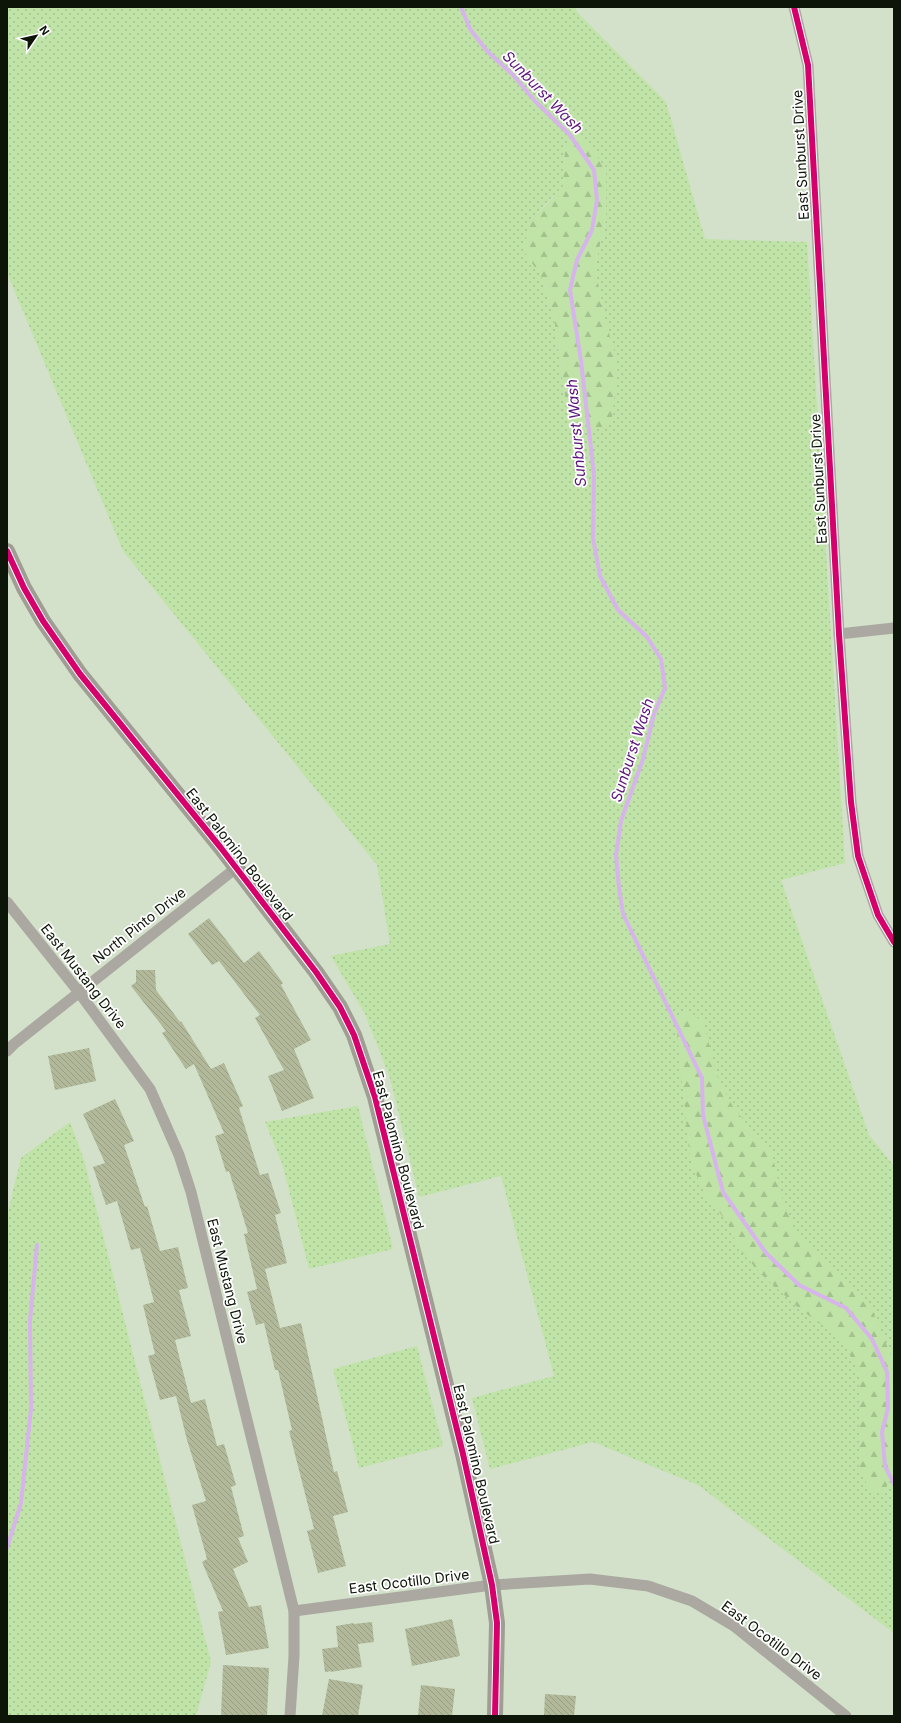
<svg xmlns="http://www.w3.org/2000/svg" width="901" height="1723" viewBox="0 0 901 1723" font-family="Inter,sans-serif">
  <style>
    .green { fill: url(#green-dots); fill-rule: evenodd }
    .forest { fill: url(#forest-firs) }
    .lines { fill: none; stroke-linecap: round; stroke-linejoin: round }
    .stream { stroke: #d7b4eb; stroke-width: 4 }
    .building { fill: url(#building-back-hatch) }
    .street { stroke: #aaa8a0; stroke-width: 11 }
    .secondary { stroke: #9f9d94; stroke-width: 16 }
    .cycleway-casing { stroke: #fff; stroke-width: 8 }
    .cycleway { stroke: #d6006c; stroke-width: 6 }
    .labels { text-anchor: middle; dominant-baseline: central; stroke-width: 3.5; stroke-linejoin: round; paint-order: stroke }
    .street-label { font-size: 14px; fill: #0c1507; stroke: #fff }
    .water-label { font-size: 15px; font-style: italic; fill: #5d157c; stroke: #fff }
  </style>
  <defs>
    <pattern id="green-dots" width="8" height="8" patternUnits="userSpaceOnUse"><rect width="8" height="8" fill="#c0e3a7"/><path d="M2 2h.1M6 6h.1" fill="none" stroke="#a4c28e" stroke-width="1.8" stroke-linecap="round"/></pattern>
    <pattern id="forest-firs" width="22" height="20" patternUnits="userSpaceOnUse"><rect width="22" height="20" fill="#c0e3a7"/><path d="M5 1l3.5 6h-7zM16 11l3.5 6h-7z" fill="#a4c28e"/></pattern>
    <pattern id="building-back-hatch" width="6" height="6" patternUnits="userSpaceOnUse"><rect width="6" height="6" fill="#b1b99a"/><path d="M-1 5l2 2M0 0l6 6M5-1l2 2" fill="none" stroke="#979e83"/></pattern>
  </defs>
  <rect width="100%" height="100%" fill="#d3e1ca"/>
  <!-- green -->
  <g class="green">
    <path d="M7,7H575L578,13L666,102L705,239L807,242L845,863L781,880L869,1135L894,1166V1633L698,1485L593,1442L490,1469L472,1398L554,1376L501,1176L419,1197L390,1078L365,1014L331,956L390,944L377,865L123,551L7,273ZM565,148L606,219L595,267L604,315L566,403L555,324L542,278L529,221L563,186Z"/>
    <polygon points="358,1106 393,1249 309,1269 282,1163 265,1122"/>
    <polygon points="70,1122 84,1160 211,1662 196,1716 7,1716 7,1216 21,1158"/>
    <polygon points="417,1346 443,1446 359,1468 333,1369"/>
  </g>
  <!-- forest -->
  <g class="forest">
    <polygon points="578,135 590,145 606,170 606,219 595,267 604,315 618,365 612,418 603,430 577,423 566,403 555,324 542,278 524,251 529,221 545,206 563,186 565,147"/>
    <polygon points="686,1012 703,1021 717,1075 733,1107 772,1154 783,1201 793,1226 873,1312 894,1363 894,1475 880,1494 869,1489 859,1466 859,1373 841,1338 801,1310 762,1275 739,1249 727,1222 704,1193 690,1159 676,1023"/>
  </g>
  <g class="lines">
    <!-- stream -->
    <g class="stream">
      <polyline points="461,7 470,29 487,51 513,75 535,101 570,135 594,170 597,200 592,230 577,260 570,290 581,361 594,475 593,538 600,576 618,610 647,637 661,659 665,688 654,714 643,759 621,821 616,855 619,888 623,914 702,1078 703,1115 723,1192 766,1253 799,1285 846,1308 872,1339 887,1372 888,1408 882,1432 885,1466 894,1484"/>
      <polyline points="7,1548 21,1503 31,1409 30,1321 37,1245"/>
    </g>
  </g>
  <!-- building -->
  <g class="building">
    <polygon points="209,918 244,963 259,951 283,983 281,985 311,1040 294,1049 314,1098 282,1111 268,1076 284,1070 255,1018 260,1015 219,961 212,965 188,934"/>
    <polygon points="136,970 155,970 156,990 180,1022 181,1021 211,1069 224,1063 243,1106 239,1108 260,1175 268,1173 281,1213 275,1215 287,1263 265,1269 280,1328 301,1323 334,1472 337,1471 348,1512 333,1516 346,1566 318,1573 307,1531 314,1529 289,1431 292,1430 278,1370 275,1370 264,1323 256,1325 247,1292 257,1289 244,1234 248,1233 229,1171 226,1172 215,1136 224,1133 194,1064 186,1069 162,1033 166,1031 131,986 136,982"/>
    <polygon points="89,1048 96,1081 55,1090 48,1056"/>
    <polygon points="115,1099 134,1141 124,1145 145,1207 147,1206 160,1251 178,1247 188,1288 179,1290 191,1336 175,1340 191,1403 205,1399 217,1446 224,1444 236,1485 231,1487 244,1536 238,1538 248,1562 233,1569 249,1607 261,1605 269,1648 226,1655 218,1612 223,1611 202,1562 207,1559 192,1505 206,1501 187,1440 176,1396 160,1400 148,1356 155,1354 143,1305 154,1302 140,1248 131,1250 117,1201 106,1205 93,1167 105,1163 83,1114"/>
    <polygon points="452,1619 460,1656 412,1666 405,1629"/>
    <polygon points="372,1622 374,1642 358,1644 362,1667 330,1672 331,1671 325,1672 322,1649 338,1647 336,1626 354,1623 354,1624"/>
    <polygon points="223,1665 269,1668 267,1716 221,1716"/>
    <polygon points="329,1679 363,1685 358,1716 322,1716"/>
    <polygon points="421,1685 455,1689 452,1716 418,1716"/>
    <polygon points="545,1694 576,1696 574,1716 544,1716"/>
  </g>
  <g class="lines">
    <!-- street -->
    <g class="street">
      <polyline points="794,7 808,65 839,634 851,802 858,856 878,915 894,942"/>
      <polyline points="839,634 894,628"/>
      <polyline points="7,902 78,991 150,1089 179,1155 191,1192 294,1611 294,1656 290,1716"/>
      <polyline points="7,1051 14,1044 236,868"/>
      <polyline points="294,1611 492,1585 590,1579 648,1586 692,1601 734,1626 846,1716"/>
    </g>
    <!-- secondary -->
    <polyline class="secondary" points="7,551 24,588 43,621 80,674 221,848 316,972 340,1007 354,1035 375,1097 463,1454 492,1585 497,1623 495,1716"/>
    <!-- cycleway casing -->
    <g class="cycleway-casing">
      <g id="cycleway">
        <polyline points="794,7 808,65 839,634 851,802 858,856 878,915 894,942"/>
        <polyline points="7,551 24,588 43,621 80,674 221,848 316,972 340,1007 354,1035 375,1097 463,1454 492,1585 497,1623 495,1716"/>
      </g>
    </g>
    <!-- cycleway -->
    <use href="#cycleway" class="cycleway"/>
  </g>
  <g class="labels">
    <!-- street labels -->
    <g class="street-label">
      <text transform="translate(800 155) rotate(-93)">East Sunburst Drive</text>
      <text transform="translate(818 479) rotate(-93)">East Sunburst Drive</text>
      <text transform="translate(240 854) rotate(52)">East Palomino Boulevard</text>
      <text transform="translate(139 925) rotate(-38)">North Pinto Drive</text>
      <text transform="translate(84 976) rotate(52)">East Mustang Drive</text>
      <text transform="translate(399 1150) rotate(75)">East Palomino Boulevard</text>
      <text transform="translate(228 1281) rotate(76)">East Mustang Drive</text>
      <text transform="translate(477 1464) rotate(77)">East Palomino Boulevard</text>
      <text transform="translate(409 1581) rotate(-7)">East Ocotillo Drive</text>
      <text transform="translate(772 1640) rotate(37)">East Ocotillo Drive</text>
    </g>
    <!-- water labels -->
    <g class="water-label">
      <text transform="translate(543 92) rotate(46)">Sunburst Wash</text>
      <text transform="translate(576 433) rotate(-95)">Sunburst Wash</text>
      <text transform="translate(632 750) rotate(-72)">Sunburst Wash</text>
    </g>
  </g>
  <!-- border -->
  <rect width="901" height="1723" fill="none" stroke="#0c1507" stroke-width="16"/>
  <!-- north arrow -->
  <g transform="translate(36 36) rotate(56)" stroke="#ffffff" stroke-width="3" paint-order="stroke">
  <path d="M0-3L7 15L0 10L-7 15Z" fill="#0c1507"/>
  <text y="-6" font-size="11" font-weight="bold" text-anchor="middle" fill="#0c1507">N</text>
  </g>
</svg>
